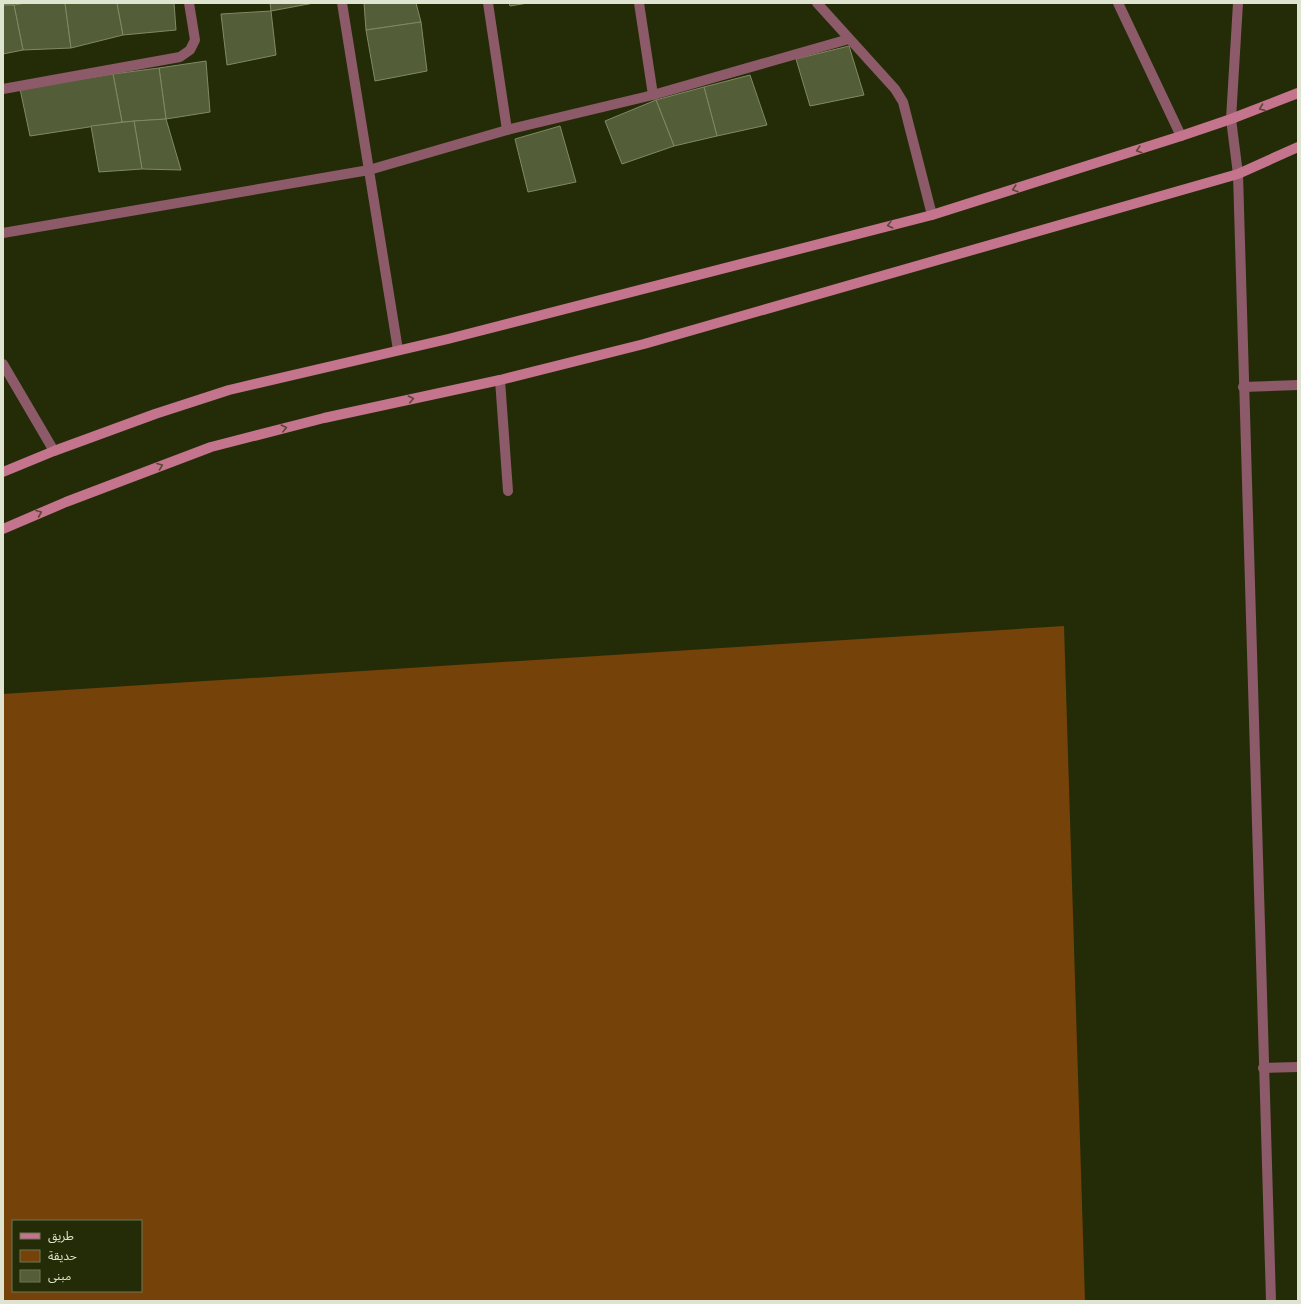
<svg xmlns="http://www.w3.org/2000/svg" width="1301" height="1304" viewBox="0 0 1301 1304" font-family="'Archivo Narrow','Noto Sans Arabic',sans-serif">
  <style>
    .green { fill: #754209; fill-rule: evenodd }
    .building { fill: #535d38; stroke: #7f8a62 }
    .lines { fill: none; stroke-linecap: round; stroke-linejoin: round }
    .lane { stroke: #8c5a68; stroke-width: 10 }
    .street { stroke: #8c5a68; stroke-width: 10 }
    .secondary { stroke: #c4758d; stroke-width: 10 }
    .oneway { stroke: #5c4636 }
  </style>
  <rect width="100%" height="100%" fill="#242c07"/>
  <!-- green -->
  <path class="green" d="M1064,626L1085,1301H3V694ZM13,1221H141V1291H13Z"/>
  <!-- building -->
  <g class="building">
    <rect x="3" y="3" width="11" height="2"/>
    <polygon points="26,3 65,3 71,48 23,50 14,5"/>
    <polygon points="65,3 117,3 123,35 71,48"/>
    <polygon points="117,3 174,3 176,30 123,35"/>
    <polygon points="270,3 314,3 271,11"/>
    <polygon points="364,3 416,3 421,22 366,30"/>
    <polygon points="509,3 528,3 510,6"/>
    <polygon points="3,5 14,5 23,50 3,54"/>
    <polygon points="271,11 276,55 227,65 221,14"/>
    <polygon points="421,22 427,71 375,81 366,30"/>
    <polygon points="849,46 864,95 810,106 796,59"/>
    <polygon points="206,61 210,112 166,119 159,68"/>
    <polygon points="159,68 166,119 122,122 113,74"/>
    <polygon points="113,74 122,122 30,136 20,89"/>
    <polygon points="750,75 767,125 717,136 704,87"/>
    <polygon points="704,87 717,136 674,146 656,100"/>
    <polygon points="656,100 674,146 622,164 605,121"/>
    <polygon points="166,119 181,170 142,169 134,121"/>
    <polygon points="134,121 142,169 99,172 91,126"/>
    <polygon points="560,126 576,182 528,192 515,139"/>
  </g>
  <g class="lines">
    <!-- lane -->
    <polyline class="lane" points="500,380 508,491"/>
    <!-- street -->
    <g class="street">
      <polyline points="342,3 398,350"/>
      <polyline points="488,3 507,130"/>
      <polyline points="639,3 653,95"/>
      <polyline points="817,3 895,89 903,102 932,215"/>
      <polyline points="1118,3 1181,136"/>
      <polyline points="1238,3 1231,119 1238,174 1271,1301"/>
      <polyline points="3,89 180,57 190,50 195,40 189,3"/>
      <polyline points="3,233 369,170 507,130 653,95 849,39"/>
      <polyline points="3,364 54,451"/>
      <polyline points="1243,387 1298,385"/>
      <polyline points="1263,1068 1298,1067"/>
    </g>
    <!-- secondary -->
    <g class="secondary">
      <polyline points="3,472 54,451 155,414 229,390 448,339 932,215 1181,136 1231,119 1298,93"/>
      <polyline points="3,529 66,502 211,447 324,418 500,380 644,344 1238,174 1298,147"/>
    </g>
  </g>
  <!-- one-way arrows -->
  <defs><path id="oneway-chevron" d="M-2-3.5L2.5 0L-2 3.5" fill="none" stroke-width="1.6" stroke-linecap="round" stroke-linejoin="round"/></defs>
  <g class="oneway">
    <use href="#oneway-chevron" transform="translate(1262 108) rotate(159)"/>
    <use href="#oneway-chevron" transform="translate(1139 150) rotate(163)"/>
    <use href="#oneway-chevron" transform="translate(1015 189) rotate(163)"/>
    <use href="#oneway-chevron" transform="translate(890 225) rotate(166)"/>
    <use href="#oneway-chevron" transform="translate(411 399) rotate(-12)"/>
    <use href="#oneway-chevron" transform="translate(284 428) rotate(-14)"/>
    <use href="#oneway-chevron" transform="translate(160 466) rotate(-21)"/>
    <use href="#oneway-chevron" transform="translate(39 513) rotate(-23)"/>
  </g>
  <!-- border -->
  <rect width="1301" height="1304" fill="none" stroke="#dee4cf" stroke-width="8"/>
  <!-- legend -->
  <rect x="12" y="1220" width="130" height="72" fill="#242c07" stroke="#6e7657"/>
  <rect x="20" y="1233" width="20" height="6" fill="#c4758d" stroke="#6e7657"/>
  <text x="48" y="1240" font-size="12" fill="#dee4cf">طريق</text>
  <rect x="20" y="1250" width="20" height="12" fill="#754209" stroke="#6e7657"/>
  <text x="48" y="1260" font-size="12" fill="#dee4cf">حديقة</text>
  <rect x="20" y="1270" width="20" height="12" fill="#535d38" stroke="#6e7657"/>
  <text x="48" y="1280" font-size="12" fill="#dee4cf">مبنى</text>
</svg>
